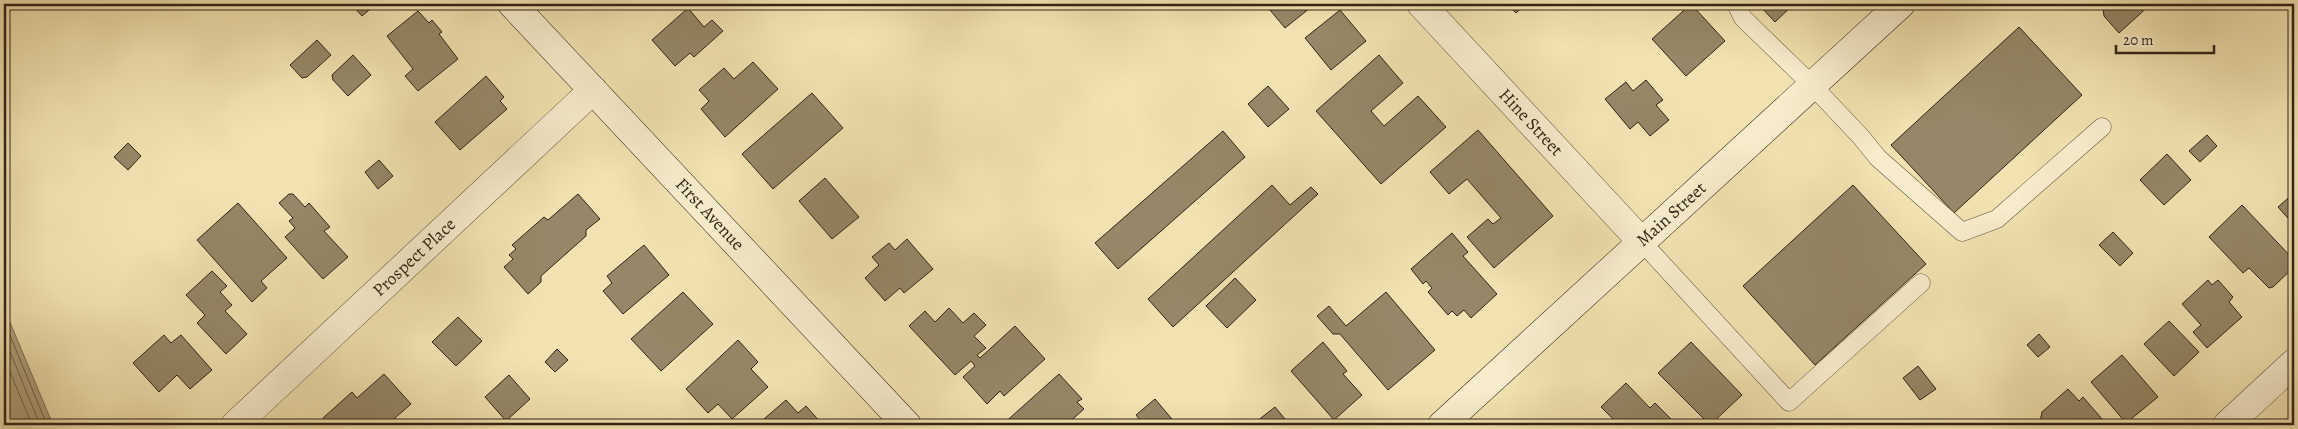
<svg xmlns="http://www.w3.org/2000/svg" width="2298" height="429" viewBox="0 0 2298 429" font-family="Alegreya,serif">
  <style>
    .water { fill: #b0a17c; stroke: #7d6f53 }
    .lines { fill: none; stroke-linecap: round; stroke-linejoin: round }
    .shore { stroke: #706249; stroke-width: 1 }
    .building { fill: #958767; stroke: #312416 }
    .lane-casing { stroke: #61543d; stroke-width: 19 }
    .street-casing { stroke: #61543d; stroke-width: 29 }
    .secondary-casing { stroke: #312416; stroke-width: 29 }
    .lane { stroke: #f7eccc; stroke-width: 18 }
    .street { stroke: #f7eccc; stroke-width: 28 }
    .secondary { stroke: #f7eccc; stroke-width: 28 }
    .labels { text-anchor: middle; dominant-baseline: central; stroke-width: 5; stroke-linejoin: round; paint-order: stroke }
    .street-label { font-size: 18px; fill: #312416; stroke: #f7eccc }
  </style>
  <rect width="100%" height="100%" fill="#f2e2b1"/>
  <filter id="stains"><feTurbulence type="fractalNoise" baseFrequency=".004" numOctaves="4"/><feColorMatrix values="0 0 0 0 .2 0 0 0 0 .09 0 0 0 0 .02 0 0 0 .5 -.17"/></filter>
  <radialGradient id="worn" r=".72"><stop offset=".6" stop-color="#630" stop-opacity="0"/><stop offset="1" stop-color="#630" stop-opacity=".3"/></radialGradient>
  <!-- water -->
  <polygon class="water" points="4,308 53,425 4,425"/>
  <g class="lines">
    <!-- shore -->
    <g class="shore">
      <polyline points="4,321 47,425"/>
      <polyline points="4,337 40,425"/>
      <polyline points="4,357 32,425"/>
    </g>
  </g>
  <!-- building -->
  <g class="building">
    <polygon points="351,4 376,4 362,16"/>
    <polygon points="1265,4 1315,4 1285,28"/>
    <polygon points="1507,4 1526,4 1516,13"/>
    <polygon points="1691,4 1725,41 1686,76 1652,39"/>
    <polygon points="1758,4 1794,4 1775,22"/>
    <polygon points="2099,4 2151,4 2119,33 2104,16 2103,9"/>
    <polygon points="688,8 704,27 712,20 723,31 694,57 690,53 675,66 652,40"/>
    <polygon points="1340,10 1366,41 1331,70 1305,38"/>
    <polygon points="418,11 429,23 432,20 442,32 439,34 458,59 418,91 405,76 413,69 387,36"/>
    <polygon points="2019,27 2082,95 1954,213 1891,145"/>
    <polygon points="317,40 331,55 307,77 302,78 290,65"/>
    <polygon points="353,55 371,75 348,96 333,80 332,75"/>
    <polygon points="1379,55 1403,83 1371,111 1384,126 1418,96 1446,127 1381,184 1316,111"/>
    <polygon points="753,62 778,89 725,137 701,109 709,101 699,90 724,68 734,79"/>
    <polygon points="486,76 504,97 500,101 507,109 460,150 435,122"/>
    <polygon points="1646,80 1663,100 1656,105 1669,120 1650,136 1638,122 1630,129 1605,99 1626,82 1633,91"/>
    <polygon points="1268,86 1289,109 1268,127 1248,104"/>
    <polygon points="812,93 843,128 773,189 742,154"/>
    <polygon points="1478,130 1553,216 1494,268 1467,237 1488,219 1493,224 1501,218 1467,179 1449,194 1430,172"/>
    <polygon points="1223,131 1245,157 1118,269 1095,243"/>
    <polygon points="2207,135 2217,146 2200,162 2189,151"/>
    <polygon points="128,143 141,156 128,170 114,157"/>
    <polygon points="2167,154 2191,180 2164,205 2140,180"/>
    <polygon points="379,160 393,176 378,189 365,172"/>
    <polygon points="825,178 859,217 832,239 799,201"/>
    <polygon points="1272,185 1290,205 1311,187 1318,194 1173,327 1148,299"/>
    <polygon points="1853,185 1926,264 1815,365 1743,286"/>
    <polygon points="2294,193 2294,225 2278,207"/>
    <polygon points="289,194 293,194 305,207 309,203 330,227 324,231 348,257 323,279 285,237 295,228 289,221 293,218 279,203"/>
    <polygon points="578,194 600,219 586,230 586,236 541,276 541,282 528,294 504,267 513,259 509,255 516,249 512,245 544,217 548,220"/>
    <polygon points="238,203 287,258 261,281 267,288 252,302 197,240"/>
    <polygon points="2242,205 2294,260 2294,267 2273,287 2269,288 2249,268 2243,273 2209,237"/>
    <polygon points="2113,232 2133,253 2120,266 2099,245"/>
    <polygon points="1452,233 1468,252 1463,256 1497,294 1471,318 1464,310 1457,316 1452,311 1448,315 1428,292 1432,288 1426,281 1423,284 1411,269"/>
    <polygon points="907,239 933,269 904,293 900,288 885,301 865,278 879,265 872,257 889,243 895,250"/>
    <polygon points="644,245 669,275 623,314 603,291 612,283 607,276"/>
    <polygon points="212,271 227,286 220,292 232,305 225,311 247,334 226,354 197,323 205,315 186,295"/>
    <polygon points="1235,278 1256,300 1227,328 1206,306"/>
    <polygon points="2208,280 2212,285 2218,280 2233,297 2229,302 2242,317 2207,348 2193,332 2201,325 2182,304"/>
    <polygon points="683,292 713,324 661,371 631,339"/>
    <polygon points="1386,292 1435,350 1388,390 1340,334 1333,334 1317,316 1329,306 1346,326"/>
    <polygon points="949,308 963,323 974,313 986,325 974,336 986,348 977,355 980,358 1015,326 1045,359 1004,396 1000,391 987,404 963,377 975,366 971,361 955,375 909,326 925,311 935,322"/>
    <polygon points="458,317 482,341 456,366 432,342"/>
    <polygon points="2169,321 2199,352 2174,376 2144,344"/>
    <polygon points="2039,334 2050,347 2038,357 2027,345"/>
    <polygon points="164,335 171,343 181,335 212,370 190,389 177,375 159,392 133,363"/>
    <polygon points="738,340 758,362 751,369 768,387 732,419 718,404 708,413 686,389"/>
    <polygon points="1323,342 1347,371 1343,374 1362,395 1334,420 1291,371"/>
    <polygon points="1691,342 1742,395 1710,425 1658,373"/>
    <polygon points="557,349 568,360 555,372 545,362"/>
    <polygon points="2122,355 2158,397 2126,423 2091,382"/>
    <polygon points="1918,366 1936,389 1920,400 1903,378"/>
    <polygon points="384,374 411,404 387,425 329,425 323,418 352,392 357,398"/>
    <polygon points="1059,374 1082,399 1077,402 1084,409 1066,425 1002,425"/>
    <polygon points="509,375 530,399 506,421 485,397"/>
    <polygon points="1626,383 1650,408 1655,403 1671,419 1664,425 1619,425 1601,407"/>
    <polygon points="2068,389 2079,401 2083,397 2102,419 2102,425 2043,425 2040,422 2042,412"/>
    <polygon points="1155,399 1177,425 1144,425 1136,415"/>
    <polygon points="786,400 798,413 806,406 822,424 757,425"/>
    <polygon points="1275,407 1290,425 1252,425"/>
  </g>
  <g class="lines">
    <!-- lane casing -->
    <g class="lane-casing">
      <g id="lane">
        <polyline points="1736,4 1743,18 1812,85 1861,137 1878,158 1962,232 1997,219 2102,127"/>
        <polyline points="1641,241 1789,402 1921,283"/>
      </g>
    </g>
    <!-- street casing -->
    <g class="street-casing">
      <g id="street">
        <polyline points="1421,4 1641,241"/>
        <polyline points="235,425 593,90"/>
        <polyline points="2227,425 2294,363"/>
      </g>
    </g>
    <!-- secondary casing -->
    <g class="secondary-casing">
      <g id="secondary">
        <polyline points="512,4 907,425"/>
        <polyline points="1442,425 1901,4"/>
      </g>
    </g>
    <!-- lane -->
    <use href="#lane" class="lane"/>
    <!-- street -->
    <use href="#street" class="street"/>
    <!-- secondary -->
    <use href="#secondary" class="secondary"/>
  </g>
  <g class="labels">
    <!-- street labels -->
    <g class="street-label">
      <text transform="translate(1531 122) rotate(47)">Hine Street</text>
      <text transform="translate(710 214) rotate(47)">First Avenue</text>
      <text transform="translate(1671 214) rotate(-42)">Main Street</text>
      <text transform="translate(414 257) rotate(-43)">Prospect Place</text>
    </g>
  </g>
  <!-- margin -->
  <rect width="2298" height="429" fill="none" stroke="#f2e2b1" stroke-width="20"/>
  <rect x="5" y="5" width="2288" height="419" fill="none" stroke="#312416" stroke-width="2.5"/>
  <rect x="10" y="10" width="2278" height="409" fill="none" stroke="#312416"/>
  <!-- scale -->
  <path d="M2116 45v8h98v-8" fill="none" stroke="#312416" stroke-width="2.5"/>
  <text x="2123" y="45" font-size="15" fill="#312416" stroke="#f7eccc" stroke-width="4" paint-order="stroke">20 m</text>
  <rect width="100%" height="100%" filter="url(#stains)"/>
  <rect width="100%" height="100%" fill="url(#worn)"/>
</svg>
